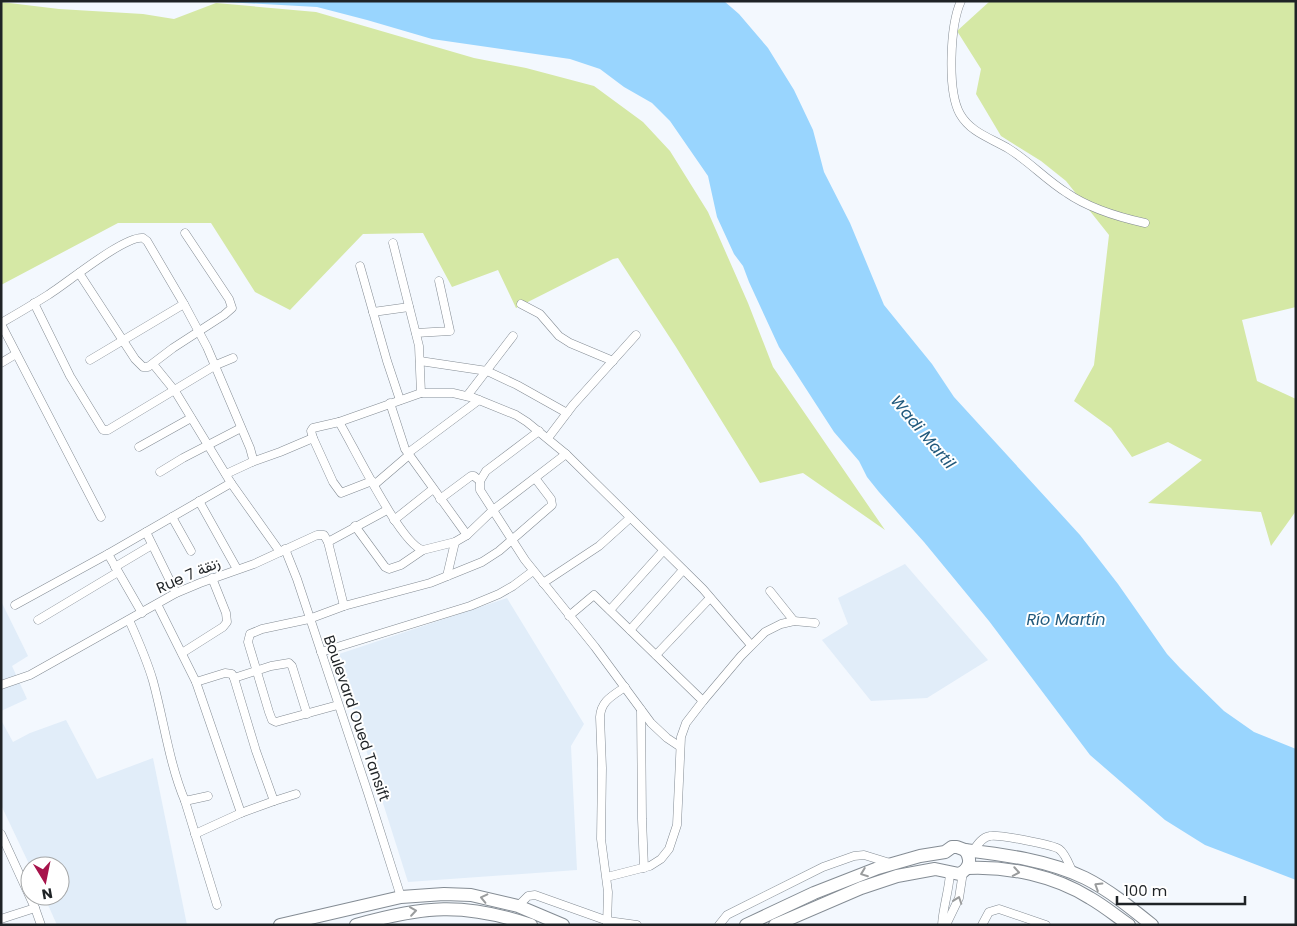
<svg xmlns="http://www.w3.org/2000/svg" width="1297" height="926" viewBox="0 0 1297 926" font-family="Poppins,Vazirmatn,sans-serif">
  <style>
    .built { fill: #e1edf9 }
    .green { fill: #d5e8a5 }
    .water { fill: #99d5fe }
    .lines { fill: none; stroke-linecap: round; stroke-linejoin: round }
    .minor-casing { stroke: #848c94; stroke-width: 9 }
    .trunk-casing { stroke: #848c94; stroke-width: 14 }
    .minor { stroke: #fff; stroke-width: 8 }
    .trunk { stroke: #fff; stroke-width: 12 }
    .oneway { stroke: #9a9c9d }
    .labels { text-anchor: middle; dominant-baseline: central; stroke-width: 4; stroke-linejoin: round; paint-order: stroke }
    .street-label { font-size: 15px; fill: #1f2326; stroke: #fff }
    .water-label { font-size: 16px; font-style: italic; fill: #225a7d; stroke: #fff }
  </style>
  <rect width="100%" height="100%" fill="#f3f8fe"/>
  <!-- built -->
  <g class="built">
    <polygon points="905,564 988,660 927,698 871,701 822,640 848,624 838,598"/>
    <polygon points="507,598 584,724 571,746 577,870 408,882 336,655"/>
    <polygon points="1,601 28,656 12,666 27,699 1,711"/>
    <polygon points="1,720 13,742 30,733 66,720 97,779 153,758 187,925 57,925 44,896 60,896 60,866 30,866 1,805"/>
  </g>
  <!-- green -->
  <g class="green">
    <polygon points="990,1 1296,1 1296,307 1242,320 1257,381 1296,399 1296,511 1271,546 1261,512 1148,503 1202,460 1168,442 1132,457 1111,428 1074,401 1094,365 1109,235 1066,181 1041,161 1001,136 976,94 981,69 957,31"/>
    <polygon points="1,2 59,9 143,14 174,19 216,3 316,12 474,58 526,68 594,86 643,122 670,151 708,212 748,303 773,367 885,530 803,473 760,483 676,347 618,258 613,259 516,308 498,270 452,287 423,233 363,234 290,310 255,292 211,223 118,223 1,285"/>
  </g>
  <!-- water -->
  <polygon class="water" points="207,1 724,1 739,14 768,48 794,90 813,130 824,172 850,223 884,305 932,364 954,397 1080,535 1118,584 1167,654 1180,668 1224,711 1254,732 1296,749 1296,880 1205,845 1165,820 1090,755 989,621 924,542 879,492 867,477 859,461 834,432 779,347 749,282 743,266 734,254 717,217 708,176 670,121 652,103 624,87 600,69 570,59 432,39 367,20 317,7"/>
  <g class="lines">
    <!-- minor casing -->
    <g class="minor-casing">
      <g id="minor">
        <path d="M961,1C950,25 947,91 960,114C971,133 991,138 1009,149C1030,162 1046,180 1067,193C1090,209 1118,217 1145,223"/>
        <path d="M393,243L419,346L421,393L339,422C353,445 401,545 423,550L455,542"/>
        <polyline points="360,266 387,361 400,400"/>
        <polyline points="79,273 135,359 143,367 148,367 173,348 224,315 232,308 229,299 185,233"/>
        <polyline points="34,303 70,376 103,430 108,430 216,365 233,358"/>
        <polyline points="521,304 540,314 559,336 570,343 613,361"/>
        <polyline points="373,312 409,307"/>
        <path d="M1,323C17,314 32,305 48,295C66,284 125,235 143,238L147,241L184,304L207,347L250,448L253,459L252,462L226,474"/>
        <polyline points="1,324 101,517"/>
        <polyline points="416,333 450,331 439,281"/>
        <polyline points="90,360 184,304"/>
        <polyline points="420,361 487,371 517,385 567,413"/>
        <polyline points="1,363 16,354"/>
        <polyline points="153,364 175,391 231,483 280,552"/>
        <polyline points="421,393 453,393 474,398 516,415 527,422 566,454 703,589 751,645"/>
        <polyline points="467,396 513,336"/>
        <polyline points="390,403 405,449 467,535"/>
        <polyline points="539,431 486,471 480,481 480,490 525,560 595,647 651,723 667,738 679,746"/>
        <polyline points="313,438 311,431 313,428 339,422"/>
        <polyline points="548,438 573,405 636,335"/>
        <polyline points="139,447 191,418"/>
        <polyline points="408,453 479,400"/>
        <polyline points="252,462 280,452 313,438 333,482 341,493 372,481"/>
        <polyline points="160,472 183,458 241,428"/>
        <polyline points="374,485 409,455"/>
        <polyline points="440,499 471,476 474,476 480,481"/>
        <polyline points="199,501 237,569"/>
        <polyline points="172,517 191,551"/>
        <polyline points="394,520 433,489"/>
        <polyline points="355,526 385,567 389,569 401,565 423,550"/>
        <polyline points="146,532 176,593"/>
        <polyline points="328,542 344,606"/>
        <polyline points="285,549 297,579 368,793 401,897"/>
        <polyline points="108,554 142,613"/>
        <polyline points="115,567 152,545"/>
        <polyline points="447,576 455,542 467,535 493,510 566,454"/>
        <polyline points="543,583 599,546 630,518"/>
        <polyline points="770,591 794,621"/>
        <polyline points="157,604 196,682 241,813 195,834"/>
        <polyline points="15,605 108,554 231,483"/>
        <polyline points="610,610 663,551"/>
        <polyline points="569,616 594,595 703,701"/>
        <polyline points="38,620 118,572"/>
        <path d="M129,620C138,640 147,660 153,681C164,721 169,763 185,801L208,796"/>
        <polyline points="630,630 683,570"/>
        <polyline points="321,652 470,606 499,594 513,586 533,571"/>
        <polyline points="182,653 223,627 227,622 226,613 212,578"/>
        <polyline points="656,655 710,598"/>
        <polyline points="234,678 271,666 289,663 292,666 307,714"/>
        <polyline points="196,682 225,673 232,674 234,678 256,751 274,801 241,813"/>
        <polyline points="1,685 30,675 176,593 200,583 254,564 317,535 324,535 328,542 387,510"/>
        <polyline points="338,705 283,720 276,722 272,720 269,712 248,642 250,634 262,629 309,619 344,606 430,583 482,562 499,551 552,505 551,499 535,478"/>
        <polyline points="641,710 642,819 644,868"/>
        <polyline points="185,801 217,905"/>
        <polyline points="274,801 296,794"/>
        <polyline points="1,834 35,908 41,925"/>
        <path d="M973,851C977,845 982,837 990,836C998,834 1053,845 1059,849C1066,854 1069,865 1073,873"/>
        <polyline points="607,877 650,866 661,859 669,849 677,825 681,737 686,723 703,701 741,656 765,632 781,624 794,621 815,623"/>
        <polyline points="518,906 528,896 535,895 608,921 637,925"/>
        <polyline points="1,919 35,908"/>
        <path d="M607,925L608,892L601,839L602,768L600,717C601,701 612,696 625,687"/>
        <polyline points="719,925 727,915 823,867 854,856 864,855 890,863"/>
        <path d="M942,925C943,907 949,891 950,873"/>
        <polyline points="946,925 959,898 963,872"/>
        <polyline points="982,925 989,912 999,909 1046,925"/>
      </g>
    </g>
    <!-- trunk casing -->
    <g class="trunk-casing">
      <g id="trunk">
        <path d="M967,868C1009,866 1055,876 1090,898C1104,906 1116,916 1129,925"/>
        <polyline points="280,925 401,897 444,894 471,895 518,906 563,925"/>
        <path d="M356,925C423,906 464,902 531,925"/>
        <path d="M746,925L814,893L878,868L920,856L945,852L952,847H957L965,850C1006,855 1047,860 1085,878C1109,890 1131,908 1152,925"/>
        <path d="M775,925L861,888L897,876L935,869L959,874C970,869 972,859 965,850"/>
      </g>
    </g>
    <!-- minor -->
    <use href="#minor" class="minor"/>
    <!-- trunk -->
    <use href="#trunk" class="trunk"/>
  </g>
  <!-- one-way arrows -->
  <defs><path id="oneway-chevron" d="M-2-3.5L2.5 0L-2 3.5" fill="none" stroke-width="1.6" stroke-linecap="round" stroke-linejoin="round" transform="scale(1.25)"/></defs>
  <g class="oneway">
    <use href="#oneway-chevron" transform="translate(1016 872) rotate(10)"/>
    <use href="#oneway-chevron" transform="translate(864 873) rotate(159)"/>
    <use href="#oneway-chevron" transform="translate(1098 886) rotate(-148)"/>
    <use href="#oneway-chevron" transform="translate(484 898) rotate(-167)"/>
    <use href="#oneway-chevron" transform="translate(958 900) rotate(-71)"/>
    <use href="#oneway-chevron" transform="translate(413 911) rotate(-8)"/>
  </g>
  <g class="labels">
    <!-- street labels -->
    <g class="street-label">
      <text transform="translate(188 575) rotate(-24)">Rue 7 زنقة</text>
      <text transform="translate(357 718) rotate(71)">Boulevard Oued Tansift</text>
    </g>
    <!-- water labels -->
    <g class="water-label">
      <text transform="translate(923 432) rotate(50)">Wadi Martil</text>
      <text x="1066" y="619">Río Martín</text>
    </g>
  </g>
  <!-- border -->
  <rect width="1297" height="926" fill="none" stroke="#1f2326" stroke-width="5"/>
  <!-- north arrow -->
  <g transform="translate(45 881) rotate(170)"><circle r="24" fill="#ffffff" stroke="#a5a7a8"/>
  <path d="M0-4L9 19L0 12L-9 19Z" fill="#a7134b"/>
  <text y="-8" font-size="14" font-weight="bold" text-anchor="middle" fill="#1f2326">N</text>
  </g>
  <!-- scale -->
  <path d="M1117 896v8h128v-8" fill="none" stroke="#1f2326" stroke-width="2.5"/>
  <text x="1124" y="896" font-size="15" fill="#1f2326" stroke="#ffffff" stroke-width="4" paint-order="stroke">100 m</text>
</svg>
